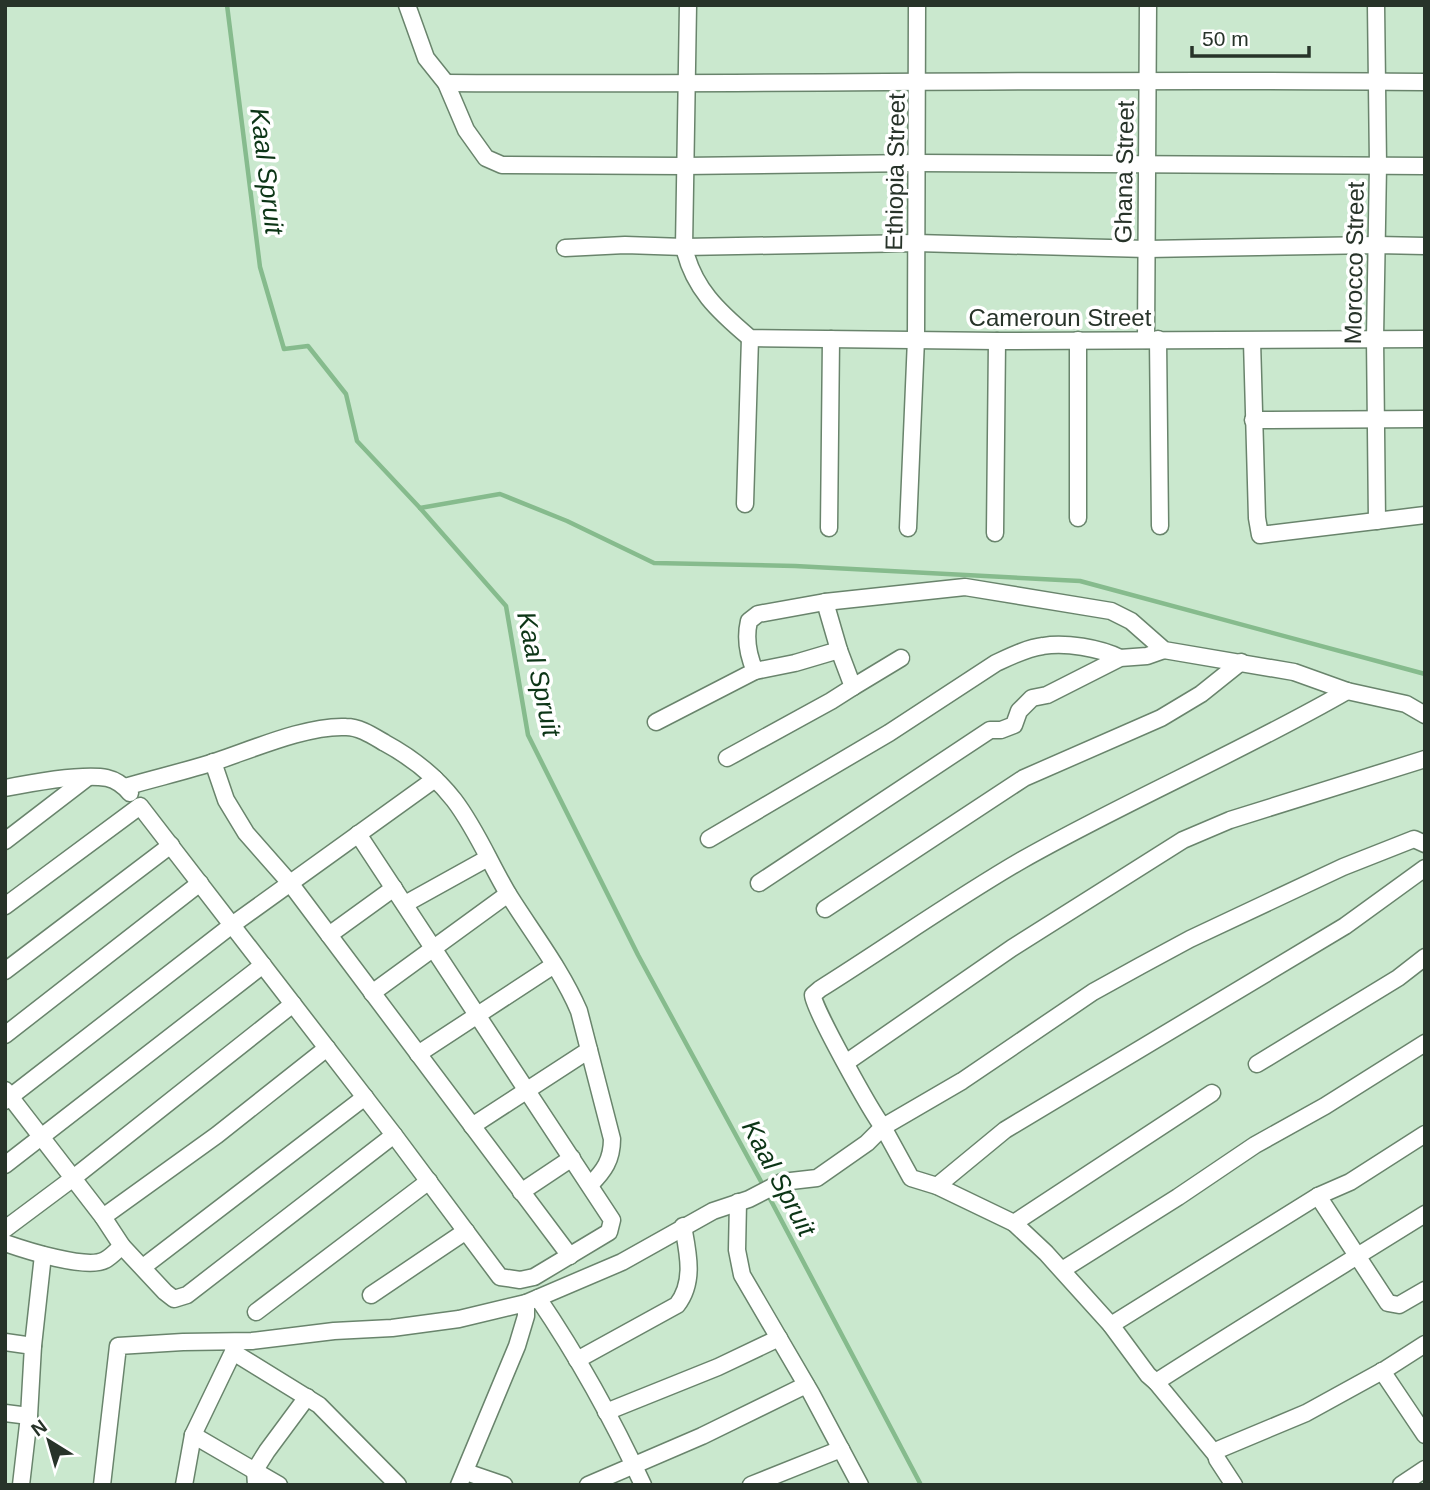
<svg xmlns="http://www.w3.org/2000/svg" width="1430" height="1490" viewBox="0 0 1430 1490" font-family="Arial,sans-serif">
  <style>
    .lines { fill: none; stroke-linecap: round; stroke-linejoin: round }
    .stream { stroke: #86bb8d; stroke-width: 4.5 }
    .street-casing { stroke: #69846c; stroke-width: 19 }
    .street { stroke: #fff; stroke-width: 16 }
    .labels { text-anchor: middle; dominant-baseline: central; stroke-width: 7; stroke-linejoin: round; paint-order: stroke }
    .street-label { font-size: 24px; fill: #273329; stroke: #fff }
    .water-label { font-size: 26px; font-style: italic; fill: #0c3516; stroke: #fff }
  </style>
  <rect width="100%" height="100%" fill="#cae8ce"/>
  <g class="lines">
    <!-- stream -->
    <g class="stream">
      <polyline points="227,5 260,267 284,349 308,346 346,394 357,441 420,508 506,606 528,735 638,955 764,1187"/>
      <polyline points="420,508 500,494 567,521 654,563 795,566 1080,581 1425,674"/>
      <polyline points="768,1195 921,1485"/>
    </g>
    <!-- street casing -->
    <g class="street-casing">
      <g id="street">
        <polyline points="407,5 426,58 446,83 466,130 486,158 502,165 683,166 916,163 1425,166"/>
        <path d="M688,5L684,247C693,288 718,311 750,338L997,341L1425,339"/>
        <polyline points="1376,5 1378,165 1375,338 1377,521"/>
        <path d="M446,83C772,85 1098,78 1425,82"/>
        <polyline points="565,248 625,245 684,247 916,243 1147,249 1377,245 1425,246"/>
        <polyline points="1158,339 1160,526"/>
        <polyline points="1146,340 1148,5"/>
        <polyline points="1252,341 1257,518 1260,535 1425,515"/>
        <polyline points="1253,420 1425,419"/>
        <polyline points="745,504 750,338"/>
        <polyline points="1078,518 1078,340"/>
        <polyline points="829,528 831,339"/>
        <polyline points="908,528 916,339 917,5"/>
        <polyline points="995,533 997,341"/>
        <polyline points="755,671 795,663 839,650 825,602"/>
        <polyline points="853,687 901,658"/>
        <path d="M1347,691C1241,752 1128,800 1022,860C953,900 887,947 820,989L813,995C813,1008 872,1113 883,1127L962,1081L1093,992L1140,966L1190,939L1343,867L1414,839L1425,844"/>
        <path d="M656,722L755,671C748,655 745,638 749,621L758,614L825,602L965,587L1111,611L1131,621L1164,650L1294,672L1347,691L1406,704L1425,715"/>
        <polyline points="727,758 831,701 853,687 839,650"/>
        <polyline points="213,762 226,800 246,833 290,883 570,1256"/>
        <path d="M125,787C155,778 187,771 217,761C253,749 308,725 346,727C360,727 373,736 385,743C411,757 436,777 454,800C477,830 491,866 510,897C534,935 562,971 579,1011L612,1139C612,1160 604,1171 590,1185"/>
        <path d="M5,788C30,783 82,773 107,778C116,780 124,786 130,793"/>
        <path d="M709,839L889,733L996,663C1011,656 1027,648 1043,646C1065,642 1100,648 1120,658"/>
        <polyline points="5,841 87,778"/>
        <polyline points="759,883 990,730 1001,730 1014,725 1019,711 1032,698 1047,695 1120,658 1147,656 1164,650"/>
        <polyline points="405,904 488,858"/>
        <polyline points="5,906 140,806 394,1135 500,1277 520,1280 534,1277 609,1232 612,1220 358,834"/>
        <polyline points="825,909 1024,778 1161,718 1201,694 1241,662"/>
        <polyline points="329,935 394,888"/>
        <polyline points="5,971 171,845"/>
        <polyline points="372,993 508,894"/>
        <polyline points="5,1035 200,883"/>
        <polyline points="418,1054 554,965"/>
        <polyline points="847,1062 1012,948 1183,840 1230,820 1425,759"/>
        <polyline points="1257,1064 1398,978 1425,957"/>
        <polyline points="5,1090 103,1217 122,1246 165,1292 174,1299 187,1295 394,1135"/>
        <polyline points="5,1101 232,925 435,779"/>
        <polyline points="472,1126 589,1050"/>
        <polyline points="5,1165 263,965"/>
        <polyline points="937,1186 1005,1130 1345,926 1425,868"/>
        <polyline points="521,1192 572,1158"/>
        <polyline points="1318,1196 1388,1303 1399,1305 1425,1290"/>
        <polyline points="738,1202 737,1250 742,1275 811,1393 860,1485"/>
        <polyline points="103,1217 217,1135 327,1048"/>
        <polyline points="1014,1223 1212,1093"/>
        <polyline points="5,1229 72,1179 293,1004"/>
        <path d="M5,1243C25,1250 87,1270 105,1260C111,1257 117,1250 122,1246"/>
        <polyline points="143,1267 365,1097"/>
        <polyline points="1062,1270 1178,1197 1255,1145 1325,1106 1425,1043"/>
        <polyline points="371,1295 466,1231"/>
        <path d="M538,1298C578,1357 613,1420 643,1485"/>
        <path d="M526,1303L622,1262L713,1211L749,1199L782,1182L817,1178L867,1143L883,1127L911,1178L937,1186L1014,1223L1046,1253L1111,1325L1148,1375L1156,1382C1245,1325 1335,1270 1425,1214"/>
        <polyline points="256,1312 429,1181"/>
        <polyline points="1111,1325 1318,1196 1350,1182 1425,1134"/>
        <polyline points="5,1342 33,1346 29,1416 21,1485"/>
        <polyline points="33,1346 43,1255"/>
        <polyline points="233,1352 319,1405 398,1485"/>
        <path d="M577,1360L677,1305C695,1282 688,1253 683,1226"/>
        <polyline points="1382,1371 1425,1435"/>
        <polyline points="1156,1382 1216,1455"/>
        <polyline points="606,1412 718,1367 779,1338"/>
        <polyline points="5,1413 29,1416"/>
        <polyline points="193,1435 279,1485"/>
        <polyline points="466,1472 504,1485"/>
        <polyline points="102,1485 118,1346 183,1342 252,1341 334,1331 392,1328 459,1319 526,1303 526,1316 517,1346 459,1485"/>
        <polyline points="184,1485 193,1435 233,1352 234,1343"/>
        <polyline points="256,1485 255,1470 267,1451 307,1397"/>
        <polyline points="588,1485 702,1436 806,1385"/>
        <polyline points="751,1485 841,1449"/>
        <polyline points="1234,1485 1217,1459 1216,1454 1220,1449 1306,1413 1386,1369 1425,1344"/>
        <polyline points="1401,1485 1425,1469"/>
      </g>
    </g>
    <!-- street -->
    <use href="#street" class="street"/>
  </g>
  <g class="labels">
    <!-- street labels -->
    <g class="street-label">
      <text transform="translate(895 172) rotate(-89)">Ethiopia Street</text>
      <text transform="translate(1124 172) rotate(-89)">Ghana Street</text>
      <text transform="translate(1354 263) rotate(-89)">Morocco Street</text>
      <text x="1060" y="317">Cameroun Street</text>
    </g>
    <!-- water labels -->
    <g class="water-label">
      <text transform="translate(267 171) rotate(83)">Kaal Spruit</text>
      <text transform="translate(539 674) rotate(78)">Kaal Spruit</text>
      <text transform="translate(779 1178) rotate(62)">Kaal Spruit</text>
    </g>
  </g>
  <!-- border -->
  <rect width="1430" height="1490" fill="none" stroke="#273329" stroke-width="14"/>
  <!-- north arrow -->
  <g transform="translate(49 1441) rotate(323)" stroke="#ffffff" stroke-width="5" paint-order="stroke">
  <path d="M0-5L12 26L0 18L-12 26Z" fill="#273329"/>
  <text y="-10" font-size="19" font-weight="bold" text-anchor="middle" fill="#273329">N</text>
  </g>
  <!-- scale -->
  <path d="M1192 46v10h117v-10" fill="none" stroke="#273329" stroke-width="3.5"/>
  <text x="1202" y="46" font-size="21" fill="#273329" stroke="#ffffff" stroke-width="5" paint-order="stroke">50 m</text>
</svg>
